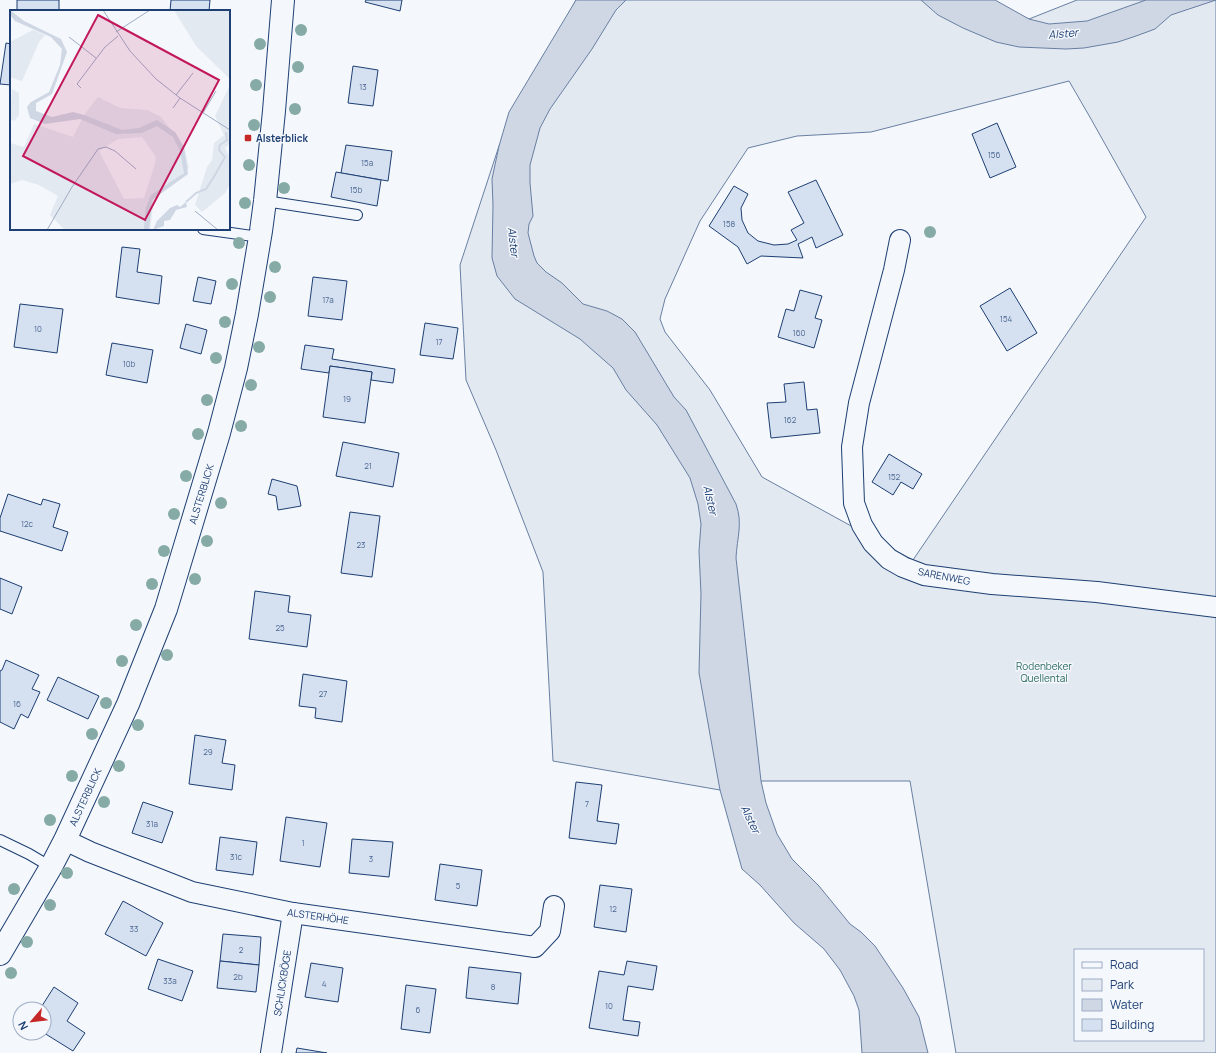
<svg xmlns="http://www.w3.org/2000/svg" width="1216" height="1053" viewBox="0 0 1216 1053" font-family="Manrope,sans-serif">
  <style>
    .green { fill: #e3e9f0; stroke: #687fa3; fill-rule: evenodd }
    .water { fill: #cfd7e4; stroke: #687fa3 }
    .building { fill: #d5e0f0; stroke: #1d3f73 }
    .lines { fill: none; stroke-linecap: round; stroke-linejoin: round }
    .service-casing { stroke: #1d3f73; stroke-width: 12 }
    .minor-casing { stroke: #1d3f73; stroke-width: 22 }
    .tertiary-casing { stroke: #1d3f73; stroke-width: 24 }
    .service { stroke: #f4f7fb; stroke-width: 10 }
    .minor { stroke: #f4f7fb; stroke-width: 20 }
    .tertiary { stroke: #f4f7fb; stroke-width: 22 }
    .tree { fill: #86aba6 }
    .poi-dot { fill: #c62828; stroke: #f4f7fb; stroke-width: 1.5 }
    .labels { text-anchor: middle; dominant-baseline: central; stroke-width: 3; stroke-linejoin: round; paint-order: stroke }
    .number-label { font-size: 8px; fill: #4b6792 }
    .poi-label { font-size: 10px; font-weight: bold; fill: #1d3f73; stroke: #f4f7fb; text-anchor: start }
    .street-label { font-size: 10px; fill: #1d3f73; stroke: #f4f7fb }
    .park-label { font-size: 10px; fill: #2c6c60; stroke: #f4f7fb }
    .water-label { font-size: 11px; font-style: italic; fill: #1d3f73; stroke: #f4f7fb }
    .inset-river { fill: none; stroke: #cfd7e4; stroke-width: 2 }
    .inset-road { fill: none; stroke: #9eadc5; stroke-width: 1 }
    .view { fill: #c2185b; fill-opacity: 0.15; stroke: #c2185b; stroke-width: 2 }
    .inset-edge { fill: none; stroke: #1d3f73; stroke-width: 2 }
  </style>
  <rect width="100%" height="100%" fill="#f4f7fb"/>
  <!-- green -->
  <path class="green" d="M576,0H983L1029,19L1077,0H1216V1053H956L910,781H762L720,790L553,761L543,572L496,450L466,380L460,265L499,146ZM1069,81L1091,119L1146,217L913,560L762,477L710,390L665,332L660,319L665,299L700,221L748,148L797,136L871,132ZM1075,950H1203V1040H1075Z"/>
  <!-- water -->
  <g class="water">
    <path d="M576,0H626L616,10L592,49L550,109L540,128L530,165V183L533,216L529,224L528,233L534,256L537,263L546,272L562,283L583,304L607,311L622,319L635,332L674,397L686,410L736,504C743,524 737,537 736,558L761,781L766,803L777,834L792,859L819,886L850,924L861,932L875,946L903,988L919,1017L928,1053H862L859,1010L854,996L840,970L824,949L794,923L760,885L742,869L720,790L699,673L701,594L699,551L701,524L698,504L690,478L657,425L626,390L613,368L580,339L515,299L497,276L492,258L493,205L492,179L499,146L509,112Z"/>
    <polygon points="921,0 995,0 1029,19 1049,24 1087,21 1146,0 1216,0 1171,15 1155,29 1136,36 1118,42 1084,48 1066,49 1019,47 996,42 963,28 938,15"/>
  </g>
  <!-- building -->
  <g class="building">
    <rect x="17" y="0" width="42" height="11"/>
    <polygon points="171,0 210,0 209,11 170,11"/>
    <polygon points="366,0 402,0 400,11 365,2"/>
    <polygon points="6,43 11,44 11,85 0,84"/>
    <polygon points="353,66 378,70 373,106 348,103"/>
    <polygon points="997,123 1016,167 990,178 972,134"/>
    <polygon points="346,145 392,151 388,181 341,173"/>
    <polygon points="336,172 381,180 377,206 331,197"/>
    <polygon points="816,180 843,235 816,248 812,237 798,244 803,258 761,256 747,264 738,247 709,226 734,186 748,194 741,208 742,220 748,233 758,241 774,245 788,244 797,240 791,230 804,223 788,192"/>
    <polygon points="122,247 140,249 137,272 162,276 159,304 116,297"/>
    <polygon points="198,277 216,281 211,304 193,301"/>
    <polygon points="313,277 347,281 342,320 308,316"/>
    <polygon points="1010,288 1037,333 1007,351 980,306"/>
    <polygon points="800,290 822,296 815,318 822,320 814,348 778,337 786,309 794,311"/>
    <polygon points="20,304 63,309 57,353 14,347"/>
    <polygon points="425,323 458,328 453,359 420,355"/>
    <polygon points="186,324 207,330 201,354 180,348"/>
    <polygon points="112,343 153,350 147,383 106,375"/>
    <polygon points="305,345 334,349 332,359 395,369 393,383 371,380 372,372 330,366 329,373 301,369"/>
    <polygon points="330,366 372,372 365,423 323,417"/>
    <polygon points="804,382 807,410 817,409 820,433 771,438 767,403 786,402 784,384"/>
    <polygon points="343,442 399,453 393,487 336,476"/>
    <polygon points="889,454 922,474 913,489 901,482 893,495 872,482"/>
    <polygon points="272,479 297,486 301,506 278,510 276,496 268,494"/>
    <polygon points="8,494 41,505 43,499 60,504 53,527 68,532 62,551 0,531 0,518"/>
    <polygon points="350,512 380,516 372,577 341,573"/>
    <polygon points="0,578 22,587 12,614 0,609"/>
    <polygon points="255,591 290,596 288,612 311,615 307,647 249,639"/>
    <polygon points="6,660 39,675 32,689 40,692 28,718 21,714 14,729 0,722 0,671 2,670"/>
    <polygon points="303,674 347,681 342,722 315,718 316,708 299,706"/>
    <polygon points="58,677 99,696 88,719 47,700"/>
    <polygon points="195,735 226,740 222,763 235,765 232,790 189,784"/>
    <polygon points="576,782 602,785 597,821 619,824 616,844 569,838"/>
    <polygon points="143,802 173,812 162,843 132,833"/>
    <polygon points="286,817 327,823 320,867 280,861"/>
    <polygon points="220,837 257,842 253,875 216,870"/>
    <polygon points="352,839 393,842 389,877 349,873"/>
    <polygon points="440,864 482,870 477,906 435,900"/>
    <polygon points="600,885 632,889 626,932 594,927"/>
    <polygon points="123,901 163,923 146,956 105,934"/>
    <polygon points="223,934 261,937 259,965 220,961"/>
    <polygon points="158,959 193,971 182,1001 148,989"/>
    <polygon points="220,961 259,965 256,992 217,988"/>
    <polygon points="627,961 657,966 653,990 628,986 623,1020 640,1022 638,1036 589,1028 599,971 624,975"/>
    <polygon points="311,963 343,968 338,1002 305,997"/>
    <polygon points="469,967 521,973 518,1004 466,998"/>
    <polygon points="406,985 436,989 430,1033 401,1029"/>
    <polygon points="54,987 78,1003 67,1021 85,1033 73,1051 44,1033 44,1009 40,1009"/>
    <polygon points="297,1048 327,1053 296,1053"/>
  </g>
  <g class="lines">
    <!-- service casing -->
    <g class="service-casing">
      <g id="service">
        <polyline points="265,201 357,215"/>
        <polyline points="203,229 260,237"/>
        <polyline points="0,840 29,854 51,867"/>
      </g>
    </g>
    <!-- minor casing -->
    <g class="minor-casing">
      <g id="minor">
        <polyline points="900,240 894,270 859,403 852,447 854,503 862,525 873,543 889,559 903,567 924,575 992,584 1097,592 1216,607"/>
        <polyline points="65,840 90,852 192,892 293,913 535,947 550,931 554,906"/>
        <polyline points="271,1053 293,913"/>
      </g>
    </g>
    <!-- tertiary casing -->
    <g class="tertiary-casing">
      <polyline id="tertiary" points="0,954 51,867 65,840 128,704 166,609 219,433 236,368 247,314 261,231 265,201 274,111 283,0"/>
    </g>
    <!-- service -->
    <use href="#service" class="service"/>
    <!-- minor -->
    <use href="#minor" class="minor"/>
    <!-- tertiary -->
    <use href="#tertiary" class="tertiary"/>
  </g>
  <!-- trees -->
  <g class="tree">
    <circle cx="301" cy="30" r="6"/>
    <circle cx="260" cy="44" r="6"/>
    <circle cx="298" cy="67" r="6"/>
    <circle cx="256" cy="85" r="6"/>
    <circle cx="295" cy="109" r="6"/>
    <circle cx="254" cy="125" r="6"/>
    <circle cx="249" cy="165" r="6"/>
    <circle cx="284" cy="188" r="6"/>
    <circle cx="245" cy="203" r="6"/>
    <circle cx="930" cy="232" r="6"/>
    <circle cx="239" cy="243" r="6"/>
    <circle cx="275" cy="267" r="6"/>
    <circle cx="232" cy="284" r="6"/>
    <circle cx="270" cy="297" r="6"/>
    <circle cx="225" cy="322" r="6"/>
    <circle cx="259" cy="347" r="6"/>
    <circle cx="216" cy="358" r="6"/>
    <circle cx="251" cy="385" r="6"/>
    <circle cx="207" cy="400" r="6"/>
    <circle cx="241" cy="426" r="6"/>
    <circle cx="198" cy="434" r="6"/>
    <circle cx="186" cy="476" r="6"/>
    <circle cx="221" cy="503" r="6"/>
    <circle cx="174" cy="514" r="6"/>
    <circle cx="207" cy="541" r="6"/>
    <circle cx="164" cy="551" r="6"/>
    <circle cx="195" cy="579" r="6"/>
    <circle cx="152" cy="584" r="6"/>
    <circle cx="136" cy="625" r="6"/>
    <circle cx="167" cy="655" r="6"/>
    <circle cx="122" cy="661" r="6"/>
    <circle cx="106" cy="703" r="6"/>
    <circle cx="138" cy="725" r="6"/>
    <circle cx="92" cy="734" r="6"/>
    <circle cx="119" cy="766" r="6"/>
    <circle cx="72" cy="776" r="6"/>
    <circle cx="104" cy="802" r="6"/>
    <circle cx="50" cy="820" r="6"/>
    <circle cx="67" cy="873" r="6"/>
    <circle cx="14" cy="889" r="6"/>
    <circle cx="50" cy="905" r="6"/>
    <circle cx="27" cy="942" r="6"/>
    <circle cx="11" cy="973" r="6"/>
  </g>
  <!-- markers -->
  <rect class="poi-dot" x="244" y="134" width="8" height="8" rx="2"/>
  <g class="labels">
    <!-- number labels -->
    <g class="number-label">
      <text x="363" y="86">13</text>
      <text x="994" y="154">156</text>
      <text x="367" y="162">15a</text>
      <text x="356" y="189">15b</text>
      <text x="729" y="223">158</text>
      <text x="328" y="299">17a</text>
      <text x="1006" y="318">154</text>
      <text x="38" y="328">10</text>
      <text x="799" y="332">160</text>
      <text x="439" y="341">17</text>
      <text x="129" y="363">10b</text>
      <text x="347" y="398">19</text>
      <text x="790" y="419">162</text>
      <text x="368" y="465">21</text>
      <text x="894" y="476">152</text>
      <text x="27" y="523">12c</text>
      <text x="361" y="544">23</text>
      <text x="280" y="627">25</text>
      <text x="323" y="693">27</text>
      <text x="17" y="703">16</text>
      <text x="208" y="751">29</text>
      <text x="587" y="803">7</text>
      <text x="152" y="823">31a</text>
      <text x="303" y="842">1</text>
      <text x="236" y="856">31c</text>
      <text x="371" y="858">3</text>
      <text x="458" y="885">5</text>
      <text x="613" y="908">12</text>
      <text x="134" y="928">33</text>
      <text x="241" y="949">2</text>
      <text x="238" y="976">2b</text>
      <text x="170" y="980">33a</text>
      <text x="324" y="983">4</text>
      <text x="493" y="986">8</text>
      <text x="609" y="1005">10</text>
      <text x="418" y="1009">6</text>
    </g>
    <!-- poi labels -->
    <g class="poi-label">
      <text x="256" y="138">Alsterblick</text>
    </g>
    <!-- street labels -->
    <g class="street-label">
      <text transform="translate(201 494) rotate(-73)">ALSTERBLICK</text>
      <text transform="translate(944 576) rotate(11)">SARENWEG</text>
      <text transform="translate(85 797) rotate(-65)">ALSTERBLICK</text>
      <text transform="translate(318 916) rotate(8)">ALSTERHÖHE</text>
      <text transform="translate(282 983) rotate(-81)">SCHLICKBÖGE</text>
    </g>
    <!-- park labels -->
    <g class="park-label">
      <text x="1044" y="666">Rodenbeker<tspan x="1044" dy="12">Quellental</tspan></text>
    </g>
    <!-- water labels -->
    <g class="water-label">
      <text transform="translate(1063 33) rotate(-5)">Alster</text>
      <text transform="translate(514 242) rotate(83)">Alster</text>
      <text transform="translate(711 500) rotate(77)">Alster</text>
      <text transform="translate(751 819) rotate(64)">Alster</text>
    </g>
  </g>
  <!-- overview -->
  <g transform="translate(10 10)">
    <rect width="220" height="220" fill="#f4f7fb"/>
    <path d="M164,0H220V69L186,36ZM23,20L35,25L29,32L12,71L0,67V32ZM220,75V133L215,138L220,147V174L215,183L192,202L185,195L197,157L202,150L204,133L214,125L205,106ZM2,79L9,83V105L4,111L0,109ZM88,87L110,98L137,100L151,107L174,137L179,158L144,188L140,220H55L40,205L48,186L29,175L12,170L0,174V133L14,137L24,114L63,127L74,105ZM132,127L146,147L145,154L134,188L114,189L89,141L108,129Z" fill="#e3e9f0" fill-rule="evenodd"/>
    <path d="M0,0L14,11L51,29L57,42L42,84L26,93V101L42,107L63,102L74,105L112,120L129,118L147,110L165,122L174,137L178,164L142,190L139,220H134V217L136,197L141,185L174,163L170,141L163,127L147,116L132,123L106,124L70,109L35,114L20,108L17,97L21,92L39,82L50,55L52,39L41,27L5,11L0,5ZM176,192L177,197L166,200L160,210L154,211V216L143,220L147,211L160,198L167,195L170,197Z" fill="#cfd7e4"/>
    <path class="inset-river" d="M176,192L186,183L196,179L205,165L215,147L209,140L210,135L217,130L216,122"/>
    <path class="inset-road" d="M93,0L120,41L146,69L170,88L220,120M106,22L140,0M59,27L86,48M71,78L67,74L95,37L108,26M166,85L183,63M163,98L170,88M193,103L206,81M185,201L208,220M37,220L62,177L88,139L96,137L105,141L126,159"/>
    <path class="view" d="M88,5L209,70L135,210L13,146Z"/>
    <rect width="220" height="220" class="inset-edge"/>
  </g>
  <!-- legend -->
  <rect x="1074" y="949" width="130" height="92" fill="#f4f7fb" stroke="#9eadc5"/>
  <rect x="1082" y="962" width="20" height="6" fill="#f4f7fb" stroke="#9eadc5"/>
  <text x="1110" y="969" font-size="12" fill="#1d3f73">Road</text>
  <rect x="1082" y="979" width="20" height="12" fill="#e3e9f0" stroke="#9eadc5"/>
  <text x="1110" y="989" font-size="12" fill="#1d3f73">Park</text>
  <rect x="1082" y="999" width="20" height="12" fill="#cfd7e4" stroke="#9eadc5"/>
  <text x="1110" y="1009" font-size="12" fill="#1d3f73">Water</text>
  <rect x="1082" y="1019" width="20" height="12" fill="#d5e0f0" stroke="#9eadc5"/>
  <text x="1110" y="1029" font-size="12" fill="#1d3f73">Building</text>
  <!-- north arrow -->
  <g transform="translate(32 1021) rotate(242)"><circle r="19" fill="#f4f7fb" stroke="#9eadc5"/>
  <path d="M0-3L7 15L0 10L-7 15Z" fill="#c62828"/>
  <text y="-6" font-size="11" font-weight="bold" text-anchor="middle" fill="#1d3f73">N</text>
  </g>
</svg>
